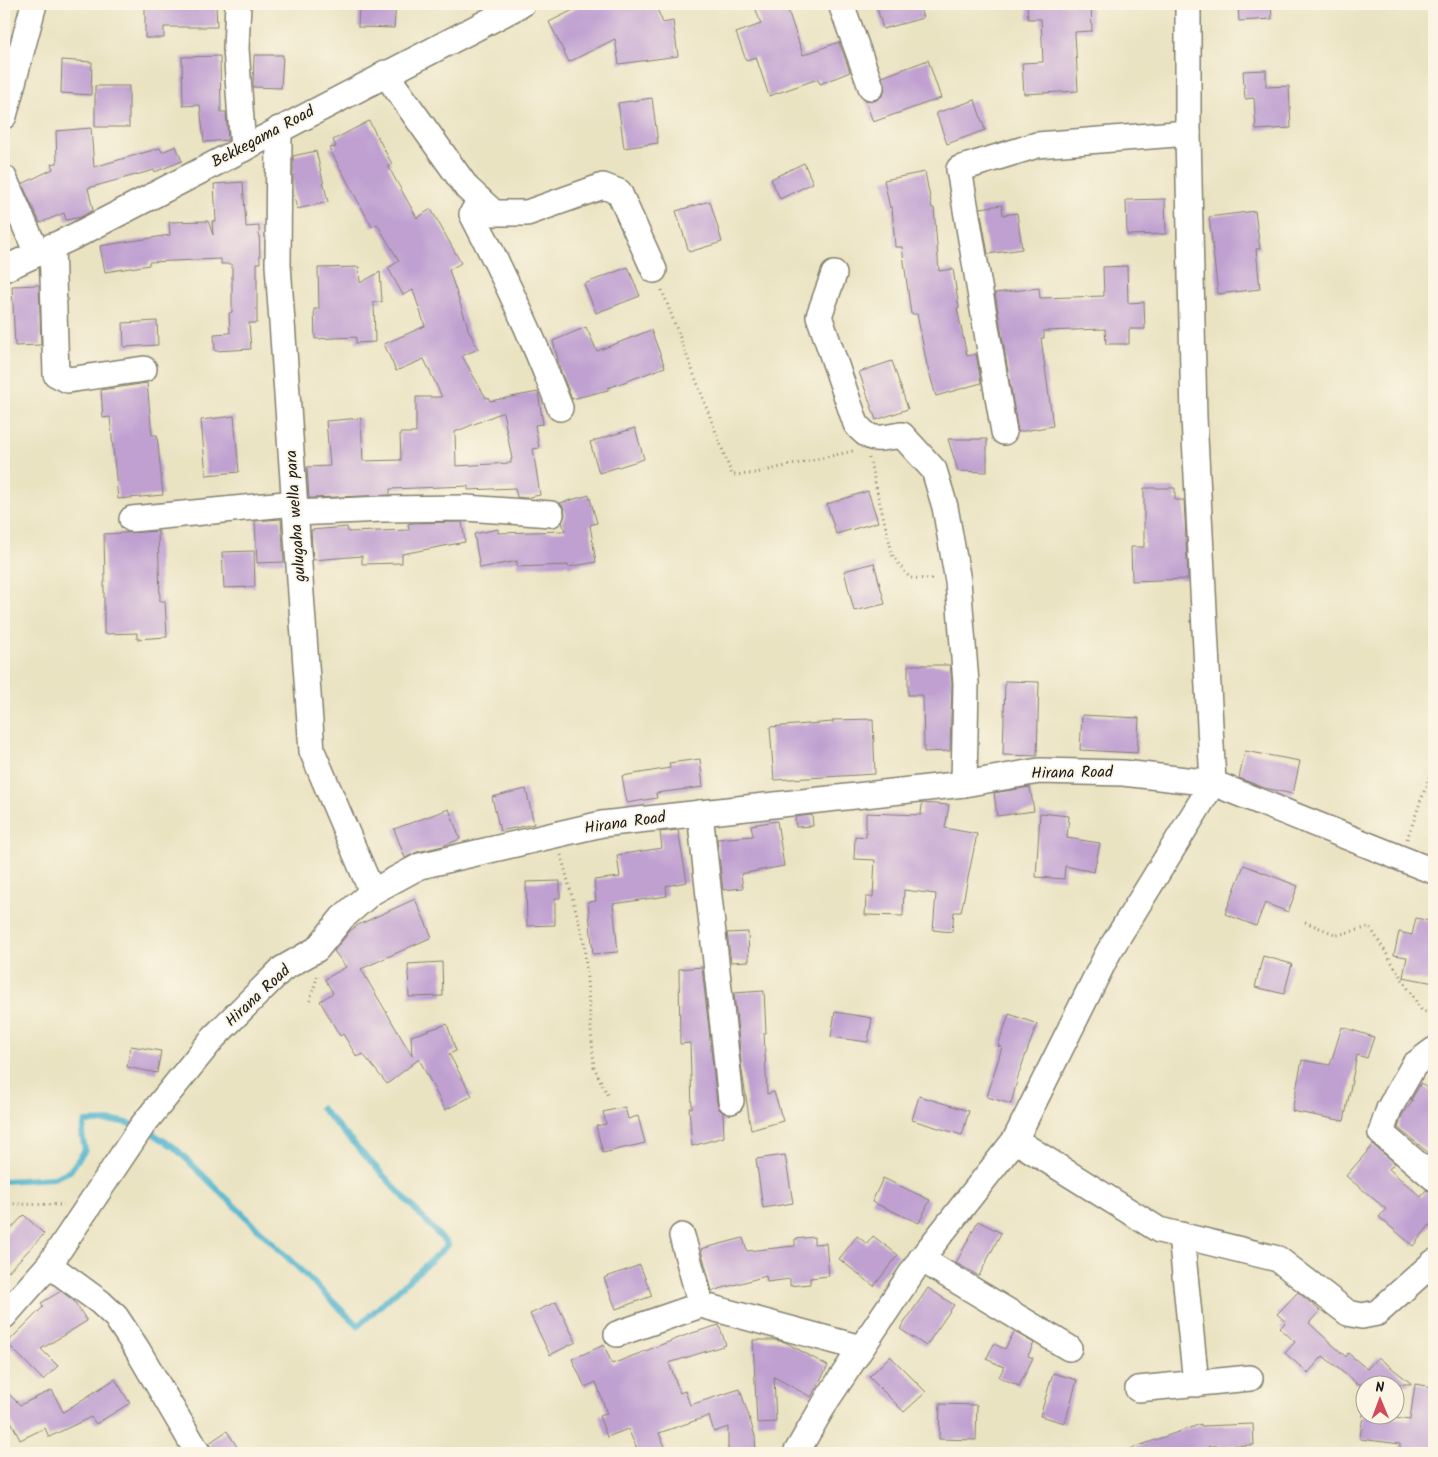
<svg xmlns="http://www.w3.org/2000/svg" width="1438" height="1457" viewBox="0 0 1438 1457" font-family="Kalam,sans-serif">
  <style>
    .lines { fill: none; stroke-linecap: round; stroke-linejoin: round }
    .stream { stroke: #4fb3ce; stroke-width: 6 }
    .building { fill: #bfa0d1; fill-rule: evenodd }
    .minor-casing { stroke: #83806f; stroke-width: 28 }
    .path { stroke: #83806f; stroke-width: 3; stroke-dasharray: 1 4; stroke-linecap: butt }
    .minor { stroke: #fff; stroke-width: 25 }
    .labels { text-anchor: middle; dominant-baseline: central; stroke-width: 4; stroke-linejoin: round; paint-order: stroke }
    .street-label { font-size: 16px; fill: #1c1c1c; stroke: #fcf5e5 }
  </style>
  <rect width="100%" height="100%" fill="#fcf5e5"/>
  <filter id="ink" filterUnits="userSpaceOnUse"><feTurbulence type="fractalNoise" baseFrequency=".02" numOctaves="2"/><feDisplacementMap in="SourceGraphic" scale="10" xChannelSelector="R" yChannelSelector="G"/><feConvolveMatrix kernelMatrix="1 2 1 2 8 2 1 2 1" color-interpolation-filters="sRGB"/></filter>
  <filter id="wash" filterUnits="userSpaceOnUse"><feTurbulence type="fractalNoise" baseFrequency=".0096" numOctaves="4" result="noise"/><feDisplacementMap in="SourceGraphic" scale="20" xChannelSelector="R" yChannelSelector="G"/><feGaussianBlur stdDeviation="1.12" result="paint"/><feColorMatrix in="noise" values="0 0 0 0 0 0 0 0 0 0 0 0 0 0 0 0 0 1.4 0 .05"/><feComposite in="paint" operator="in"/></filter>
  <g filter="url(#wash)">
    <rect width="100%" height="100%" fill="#eae3c2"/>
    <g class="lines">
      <!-- stream -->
      <g class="stream">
        <polyline points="147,1130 174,1147 358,1326 448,1245 321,1108"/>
        <polyline points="4,1181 54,1178 70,1171 85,1150 82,1134 85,1122 119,1121 135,1125"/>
      </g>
    </g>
    <g id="blocks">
      <!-- building -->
      <g class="building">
        <polygon points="145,4 216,4 217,27 164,27 164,38 145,38"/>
        <polygon points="359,4 396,4 394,28 358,27"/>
        <polygon points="585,4 655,4 663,23 673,21 678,56 619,64 615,39 569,62 549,22"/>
        <polygon points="754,4 786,4 803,55 839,42 850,72 820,84 818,79 769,96 756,57 746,60 736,33 761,24"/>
        <polygon points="876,4 919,4 923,18 883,29"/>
        <polygon points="1027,4 1091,4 1092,31 1075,32 1078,91 1024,94 1022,63 1043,62 1041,19 1028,19"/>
        <polygon points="1238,4 1271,4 1272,19 1239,21"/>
        <polygon points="254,55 283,55 281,88 253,87"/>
        <polygon points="220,56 221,112 226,112 228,140 204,142 200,105 183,106 182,57"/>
        <polygon points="62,60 92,62 91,95 61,93"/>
        <polygon points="928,60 941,98 873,122 865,100 875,101 882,96 885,89 882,77"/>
        <polygon points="1266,70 1266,87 1289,86 1291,128 1256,130 1254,98 1245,99 1243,71"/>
        <rect x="95" y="86" width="34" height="41"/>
        <polygon points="652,98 658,143 624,148 618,103"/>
        <polygon points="975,100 985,130 947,144 936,113"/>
        <path d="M369,121L392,164L388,166L417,218L431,209L461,263L449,270L468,327H467L478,349L462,356L486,398L488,397L490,401L538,392L543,424L535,425L539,448L533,449L540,495L525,498L517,497L515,488L468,490V486L390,489V495L309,498L307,467L330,466L326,421L361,418L363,461L401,460L400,433H416V397H442L424,359L396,371L384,344L425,326L413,290L403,295L388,268L399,261L377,224L372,227L329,148L336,147L333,140ZM503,412L512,459H511V463L456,466L455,432Z"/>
        <polygon points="91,128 94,167 160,148 162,152 176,146 182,161 155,172 154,170 88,188 93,210 81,217 66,220 64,213 40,223 22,184 53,169 51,164 57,163 56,131"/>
        <polygon points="316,151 328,202 297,209 293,191 293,156"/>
        <polygon points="804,163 813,183 780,199 771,179"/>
        <polygon points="925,172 932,208 934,208 939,271 953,269 959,308 957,308 967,356 976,354 981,383 936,396 927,365 917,314 911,314 902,247 895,247 892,207 890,208 884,180"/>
        <polygon points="243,182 246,227 259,226 260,263 257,263 257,323 249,323 251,349 215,351 214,334 230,333 229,313 232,312 232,264 221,264 221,259 149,262 149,265 105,272 100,246 170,235 169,222 208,221 213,235 212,221 216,221 214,184"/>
        <polygon points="1165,199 1166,234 1127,235 1126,200"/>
        <polygon points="710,201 722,242 689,252 676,211"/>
        <polygon points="1002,205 1003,215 1017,213 1022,249 988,254 980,208"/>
        <polygon points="1255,211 1260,249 1256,249 1260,289 1218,294 1209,217"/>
        <polygon points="1127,266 1128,303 1144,302 1145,329 1129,329 1129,344 1106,344 1105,329 1044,331 1044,338 1041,338 1053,426 1018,432 995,293 1039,288 1040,298 1104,296 1103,267"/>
        <polygon points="359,267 360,283 380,272 382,302 374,302 375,342 356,343 356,337 315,339 314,309 319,309 318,268"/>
        <polygon points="628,267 640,296 596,313 584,284"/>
        <polygon points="39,285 41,345 15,346 12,286"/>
        <polygon points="157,321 158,345 124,347 123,323"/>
        <polygon points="586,327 597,351 651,330 665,367 608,388 608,390 572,399 561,372 553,341"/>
        <polygon points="892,361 908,409 876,420 859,372"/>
        <polygon points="147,383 152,435 157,435 163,495 118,499 110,417 103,418 101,390"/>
        <polygon points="234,416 239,472 206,475 201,420"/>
        <polygon points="635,428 644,459 599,473 590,442"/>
        <polygon points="948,439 987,439 987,472 958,471"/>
        <polygon points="1144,488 1175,488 1175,500 1184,500 1188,579 1132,581 1131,547 1144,547"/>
        <polygon points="868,491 878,522 836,534 827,504"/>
        <polygon points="589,495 597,523 590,525 596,562 568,567 568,565 517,567 517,561 480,568 474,534 498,529 498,533 565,531 562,522 565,515 564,508 560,503"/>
        <polygon points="281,519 284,562 257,563 255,521"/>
        <polygon points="462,522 465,542 402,554 402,563 362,564 362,556 313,560 311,530 347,527 348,532 409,530 408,524 413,523"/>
        <polygon points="158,531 160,601 165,601 167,637 137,639 137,633 104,634 104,582 105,582 104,534"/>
        <polygon points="254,551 255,587 224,588 222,552"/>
        <polygon points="874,563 885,604 854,611 844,571"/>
        <polygon points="908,665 950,665 952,683 950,751 924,752 923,695 908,695"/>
        <polygon points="1005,681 1039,682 1037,756 1003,755"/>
        <polygon points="1082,715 1139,718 1137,753 1080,750"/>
        <polygon points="873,719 875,774 774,780 770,727 833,722 833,720"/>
        <polygon points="1245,751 1300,761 1293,794 1264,788 1239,778"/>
        <polygon points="700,759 703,787 656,793 657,798 627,803 622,776 670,768 669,763"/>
        <polygon points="1030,787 1034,811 997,816 994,793"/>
        <polygon points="526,789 534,824 500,831 492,797"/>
        <polygon points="922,803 949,805 945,828 977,834 961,912 954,912 952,932 933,930 936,894 904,890 903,916 865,915 866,897 873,897 875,860 854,859 855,836 866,837 866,813 921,815"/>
        <polygon points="449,809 460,839 443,846 417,852 405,858 394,829"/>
        <polygon points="1040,813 1069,816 1067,838 1100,843 1094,872 1065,866 1064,879 1036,877"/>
        <polygon points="812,815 813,826 796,827 795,817"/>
        <polygon points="777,821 784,866 741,874 743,888 723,890 717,839 753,836 751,825"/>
        <polygon points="678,830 687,882 666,886 667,896 613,904 618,952 593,954 588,902 596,901 594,880 620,877 617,855 662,848 660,832"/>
        <polygon points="1244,865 1298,886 1288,912 1265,903 1256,926 1225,914"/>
        <polygon points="560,881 560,898 555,898 555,925 527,926 526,882"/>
        <polygon points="415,899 432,937 361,969 412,1056 411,1036 447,1024 456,1051 449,1054 472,1096 445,1110 419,1059 387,1084 363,1054 357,1057 343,1034 340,1036 320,1001 333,993 325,979 346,967 334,951 350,931 358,925"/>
        <polygon points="1416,918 1434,922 1434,983 1403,977 1407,957 1394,955 1399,932 1412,935"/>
        <polygon points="748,932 749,961 731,962 727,933"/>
        <polygon points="1263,956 1292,964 1284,994 1255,987"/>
        <polygon points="442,962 443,996 409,997 408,964"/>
        <polygon points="702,967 717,1103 719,1109 723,1112 724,1137 692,1146 689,1108 692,1108 690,1043 680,1044 679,969"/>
        <polygon points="764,991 766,1033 764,1033 767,1094 774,1092 783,1121 751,1130 742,1071 734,993"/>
        <polygon points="835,1012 872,1018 868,1042 831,1037"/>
        <polygon points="1009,1014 1037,1024 1019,1073 1011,1104 987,1097 1002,1047 998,1046"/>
        <polygon points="1342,1027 1374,1037 1367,1058 1357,1055 1344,1121 1292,1111 1302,1060 1330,1065"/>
        <polygon points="131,1046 161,1051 157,1073 127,1067"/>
        <polygon points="1421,1083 1434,1095 1434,1157 1398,1128 1402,1115 1413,1101 1411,1100"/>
        <polygon points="919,1096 969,1111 962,1135 912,1120"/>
        <polygon points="625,1107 628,1119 638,1116 645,1143 603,1153 596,1126 606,1124 603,1112"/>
        <polygon points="1373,1145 1395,1163 1389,1169 1421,1197 1426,1190 1434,1192 1434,1220 1413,1246 1379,1217 1386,1209 1346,1176"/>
        <polygon points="785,1155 793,1203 763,1208 756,1159"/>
        <polygon points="883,1178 930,1200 919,1223 872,1202"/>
        <polygon points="24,1215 44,1234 4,1276 4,1236"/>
        <polygon points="978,1221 1001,1233 979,1276 956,1263"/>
        <polygon points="857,1236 867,1244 873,1236 898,1255 874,1286 839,1259"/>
        <polygon points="814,1237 814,1244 826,1243 829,1276 810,1278 810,1284 790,1286 790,1279 767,1282 766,1276 712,1291 701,1249 743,1238 747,1251 795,1246 795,1239"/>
        <polygon points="640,1265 652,1296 616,1309 604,1278"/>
        <polygon points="928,1288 954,1305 926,1346 900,1329"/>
        <polygon points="61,1291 74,1301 87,1321 41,1349 58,1366 43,1380 7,1343 43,1307 41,1303"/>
        <polygon points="1298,1292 1320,1311 1309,1323 1346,1357 1348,1353 1367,1369 1378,1357 1412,1384 1355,1384 1356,1383 1323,1356 1308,1373 1285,1353 1295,1342 1280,1328 1286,1322 1277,1314"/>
        <polygon points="556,1302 576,1342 550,1355 530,1314"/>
        <polygon points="719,1325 726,1345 669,1363 680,1393 685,1391 690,1405 740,1389 755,1436 756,1453 728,1453 728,1427 714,1432 709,1416 659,1433 666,1449 656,1453 639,1453 628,1429 607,1437 599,1416 607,1414 596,1382 585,1387 572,1359 604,1345 612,1364 689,1334"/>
        <polygon points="1014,1332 1034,1343 1028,1356 1033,1358 1019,1386 999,1377 1004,1367 986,1359 994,1344 1005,1349"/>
        <polygon points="753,1340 774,1340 785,1342 828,1366 811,1397 774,1377 776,1422 757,1423"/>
        <polygon points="890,1356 926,1392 904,1412 869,1377"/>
        <polygon points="1053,1373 1077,1380 1065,1423 1040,1416"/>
        <polygon points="115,1379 130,1403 96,1424 91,1417 49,1437 45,1428 20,1440 4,1406 4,1389 20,1405 52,1390 63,1412"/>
        <polygon points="1415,1384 1434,1387 1434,1453 1400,1449 1400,1444 1360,1439 1363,1414 1410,1420"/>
        <polygon points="940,1404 977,1405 976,1440 939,1439"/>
        <polygon points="1201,1424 1201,1426 1253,1424 1254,1445 1209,1446 1211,1453 1124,1453 1124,1451"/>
        <polygon points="227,1431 241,1453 212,1453 209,1443"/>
      </g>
    </g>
  </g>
  <g filter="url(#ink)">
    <use href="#blocks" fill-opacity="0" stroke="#83806f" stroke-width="1"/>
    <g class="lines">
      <!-- minor casing -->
      <g class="minor-casing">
        <g id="minor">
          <polyline points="238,4 236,48 243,149"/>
          <polyline points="841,4 871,87"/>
          <polyline points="385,73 467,188 494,213 527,213 603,186 619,192 654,270"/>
          <polyline points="4,116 34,4"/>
          <polyline points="279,129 278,265 312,751 372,892"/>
          <polyline points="4,178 37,253"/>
          <path d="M480,200L472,214C505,277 535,342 560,408"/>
          <polyline points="52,246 56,374 68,380 144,369"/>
          <polyline points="4,269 77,235 522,4"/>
          <path d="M834,274L819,316L856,424C872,444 878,438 902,435L934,470L945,507L958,581L966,683L964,784"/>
          <polyline points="1004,432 959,169 1037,145 1188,133"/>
          <polyline points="295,513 383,509 466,508 551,514"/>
          <polyline points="132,519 295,503"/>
          <polyline points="700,813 731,1101"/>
          <polyline points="1434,1050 1414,1065 1389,1109 1381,1133 1434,1178"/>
          <polyline points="1015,1140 1159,1230 1278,1259 1348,1313 1362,1316 1377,1313 1434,1262"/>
          <polyline points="1181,1235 1196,1384"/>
          <polyline points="682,1236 701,1305"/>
          <polyline points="921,1259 1069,1348"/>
          <polyline points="49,1265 100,1302 116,1317 137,1349 198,1453"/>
          <polyline points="4,1316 49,1265 142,1126 214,1037 282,969 317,949 342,918 372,892 420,866 602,824 964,784 1039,771 1123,773 1213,783 1420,866 1434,871"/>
          <polyline points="617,1334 701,1305 861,1348"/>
          <polyline points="1138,1389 1250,1378"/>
          <polyline points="796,1453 828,1398 921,1259 1015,1140 1108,953 1213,783 1194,418 1188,133 1188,4"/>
        </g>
      </g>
      <!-- path -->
      <g class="path">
        <polyline points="662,290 732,475 751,474 853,451"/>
        <polyline points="869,458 893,557 910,578 935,579"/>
        <polyline points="1407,839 1434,764"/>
        <polyline points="561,855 584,941 594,1067 608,1096"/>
        <polyline points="1305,922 1337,935 1370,927 1422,1011 1434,1014"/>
        <polyline points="310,1001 318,974"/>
        <polyline points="4,1206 13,1204 64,1205"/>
      </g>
      <!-- minor -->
      <use href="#minor" class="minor"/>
    </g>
  </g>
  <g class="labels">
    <!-- street labels -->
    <g class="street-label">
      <text transform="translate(263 137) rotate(-28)">Bekkegama Road</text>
      <text transform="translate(296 516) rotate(-94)">gulugaha wella para</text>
      <text transform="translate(1072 773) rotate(-1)">Hirana Road</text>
      <text transform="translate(625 823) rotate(-8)">Hirana Road</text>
      <text transform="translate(258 996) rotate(-43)">Hirana Road</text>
    </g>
  </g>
  <!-- margin -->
  <rect width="1438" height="1457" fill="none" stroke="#fcf5e5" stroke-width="20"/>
  <!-- north arrow -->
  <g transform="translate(1380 1400) rotate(359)"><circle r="24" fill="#fcf5e5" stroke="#a29e95"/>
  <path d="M0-4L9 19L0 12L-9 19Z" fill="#d1495b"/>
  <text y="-8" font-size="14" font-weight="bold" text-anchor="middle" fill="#1c1c1c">N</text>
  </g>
</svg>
